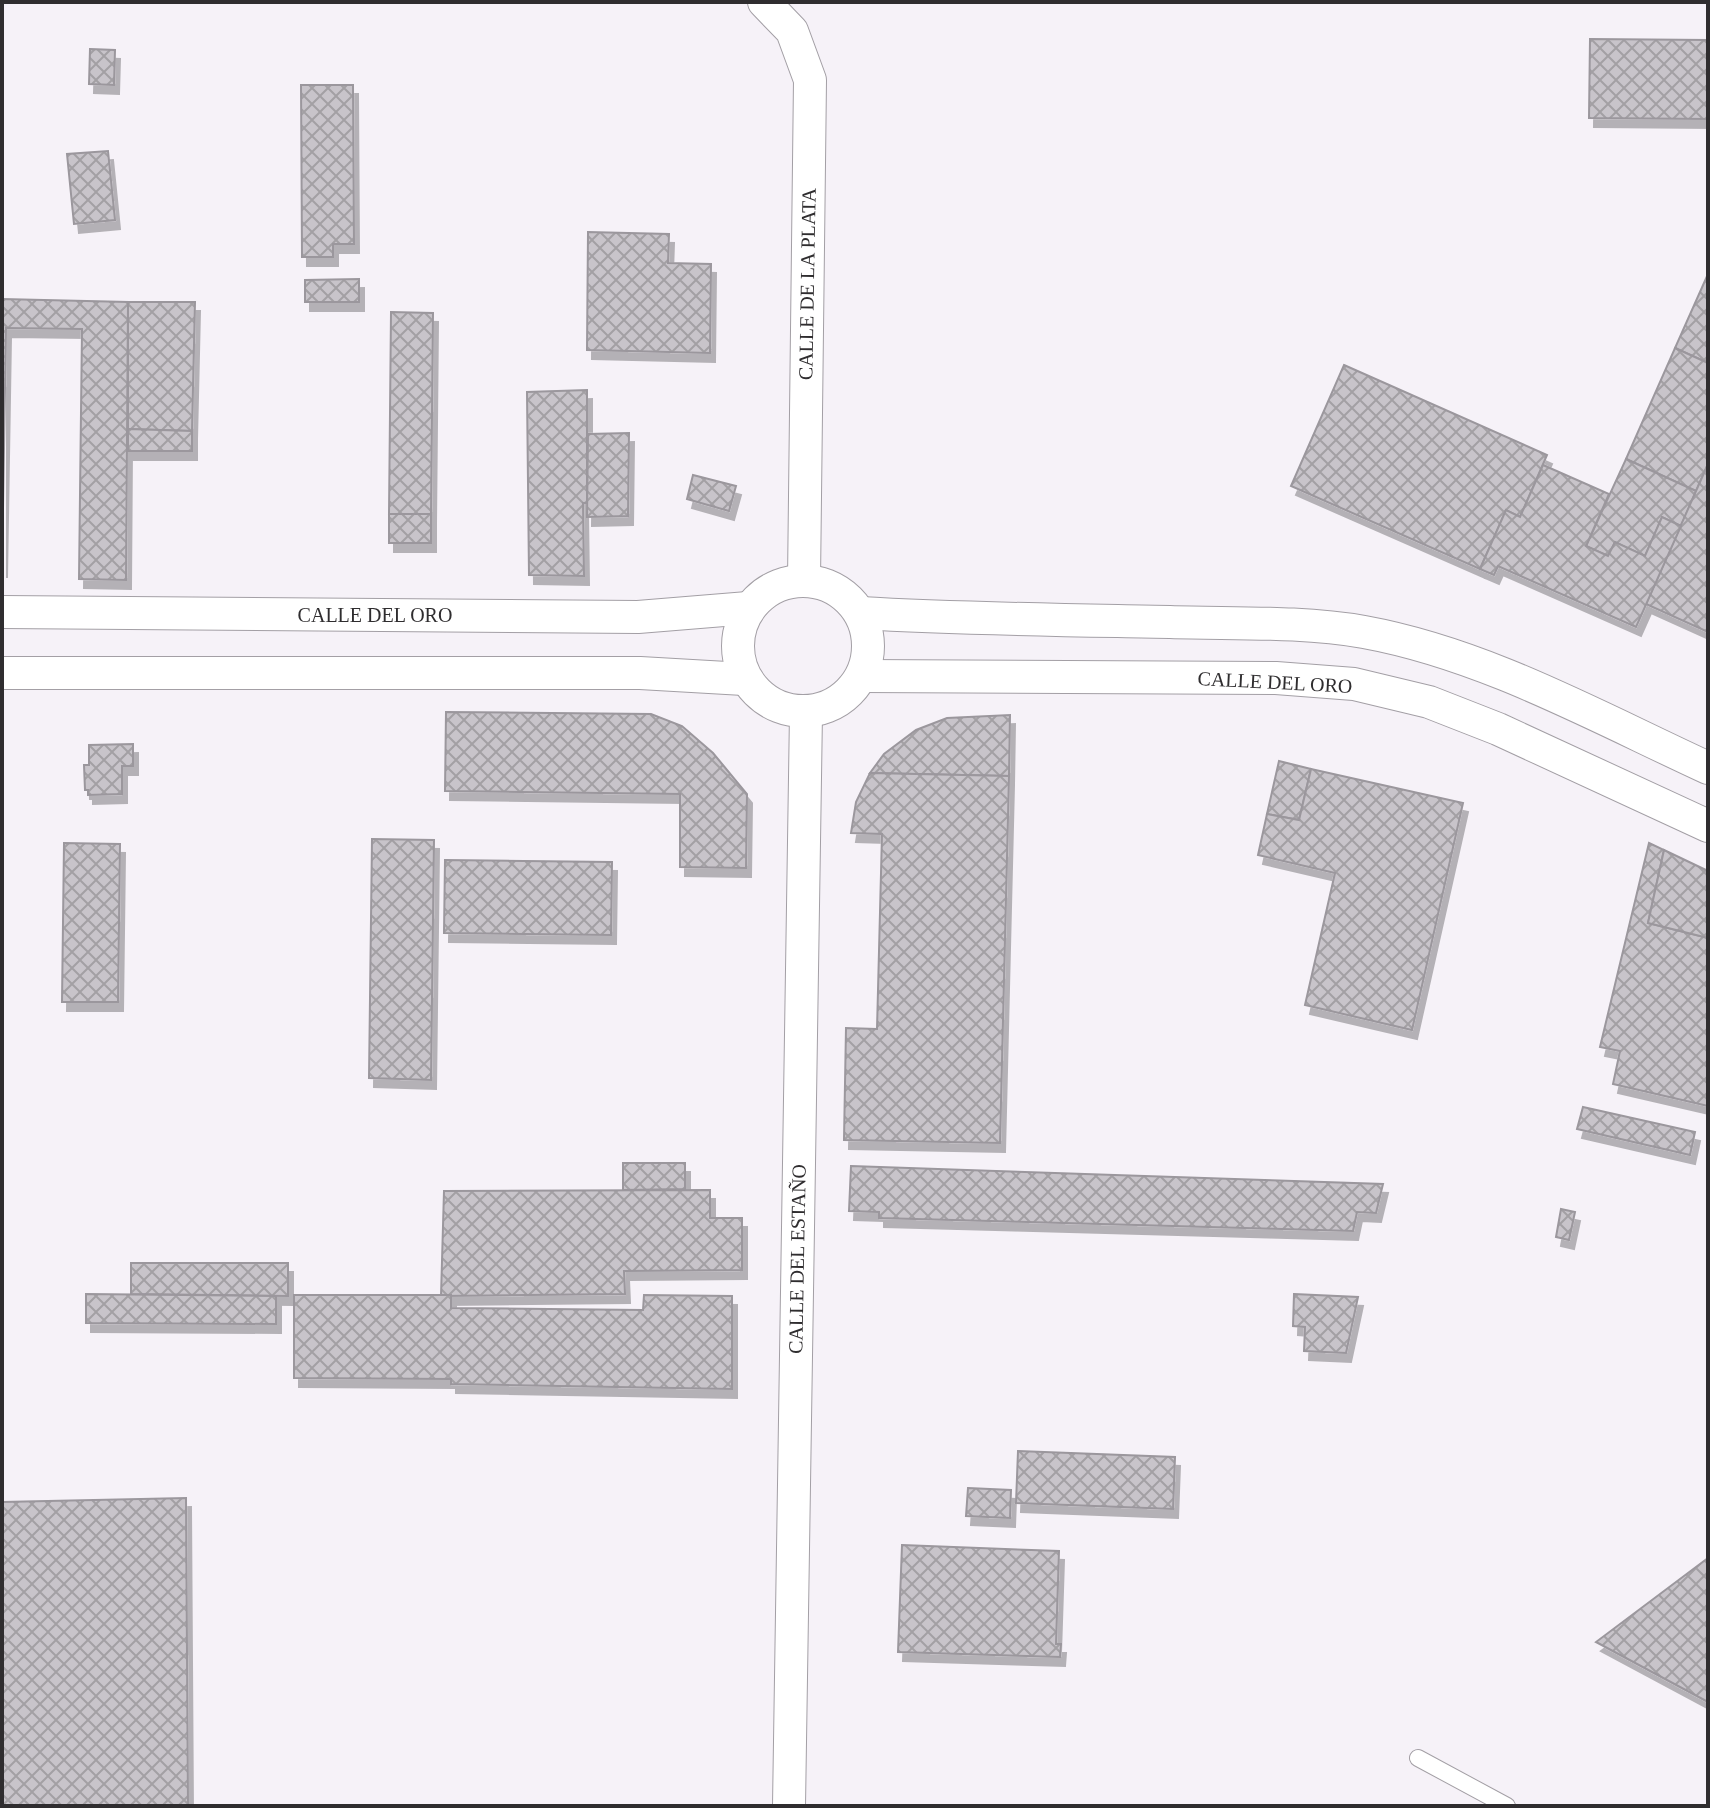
<svg xmlns="http://www.w3.org/2000/svg" width="1710" height="1808" viewBox="0 0 1710 1808" font-family="'Times New Roman',serif">
  <style>
    .building { fill: url(#building-cross-hatch); stroke: #9b979d; stroke-width: 2; filter: url(#shadow) }
    .lines { fill: none; stroke-linecap: round; stroke-linejoin: round }
    .service-casing { stroke: #a39fa5; stroke-width: 18 }
    .minor-casing { stroke: #a39fa5; stroke-width: 34 }
    .service { stroke: #fff; stroke-width: 16 }
    .minor { stroke: #fff; stroke-width: 32 }
    .labels { text-anchor: middle; dominant-baseline: central; stroke-width: 7; stroke-linejoin: round; paint-order: stroke }
    .street-label { font-size: 20px; fill: #2f2d2f; stroke: #fff }
  </style>
  <defs>
    <pattern id="building-cross-hatch" width="8" height="8" patternUnits="userSpaceOnUse" patternTransform="scale(2)"><rect width="8" height="8" fill="#c8c4ca"/><path d="M0 0l8 8M0 8l8-8" fill="none" stroke="#a3a0a4"/></pattern>
    <filter id="shadow"><feDropShadow dx="5" dy="9" stdDeviation="0" flood-color="#0004"/></filter>
  </defs>
  <rect width="100%" height="100%" fill="#f6f2f8"/>
  <!-- building -->
  <g class="building">
    <polygon points="1590,39 1708,40 1708,119 1589,118"/>
    <polygon points="90,49 115,50 114,85 89,84"/>
    <polygon points="301,85 353,85 354,244 333,244 333,257 302,257"/>
    <polygon points="108,151 115,220 74,224 67,154"/>
    <polygon points="588,232 669,234 668,263 711,264 710,353 587,350"/>
    <polygon points="1708,274 1708,363 1675,348"/>
    <polygon points="359,279 359,302 305,302 305,280"/>
    <polygon points="2,299 128,302 126,580 79,579 82,329 6,328 2,569"/>
    <polygon points="128,302 195,302 192,431 128,429"/>
    <polygon points="391,312 433,313 431,514 389,514"/>
    <polygon points="1675,348 1708,363 1708,464 1696,491 1626,459"/>
    <polygon points="1344,365 1547,455 1520,517 1506,510 1480,569 1291,486"/>
    <polygon points="587,390 587,503 583,503 584,576 529,575 527,392"/>
    <polygon points="128,429 192,431 192,451 128,451"/>
    <polygon points="629,433 628,516 587,517 588,434"/>
    <polygon points="1626,459 1696,491 1681,526 1662,517 1645,556 1615,542 1608,556 1586,546"/>
    <polygon points="1708,464 1708,632 1646,604"/>
    <polygon points="1543,465 1609,494 1586,546 1608,556 1615,542 1645,556 1662,517 1681,526 1636,627 1498,566 1494,575 1480,569 1506,510 1520,517"/>
    <polygon points="693,475 736,486 729,511 687,499"/>
    <rect x="389" y="514" width="42" height="29"/>
    <polygon points="446,712 651,714 682,726 713,753 747,794 746,868 680,867 680,794 445,791"/>
    <polygon points="1010,715 1009,776 870,773 884,754 916,730 947,718"/>
    <polygon points="133,744 133,766 122,766 122,794 88,795 88,790 85,790 84,765 89,765 89,745"/>
    <polygon points="1279,761 1311,769 1299,820 1267,814"/>
    <polygon points="1311,769 1463,803 1412,1030 1305,1005 1335,873 1258,855 1267,814 1299,820"/>
    <polygon points="870,773 1009,776 1000,1143 844,1140 846,1028 877,1029 882,834 851,833 856,802"/>
    <polygon points="372,839 434,840 431,1080 369,1078"/>
    <polygon points="64,843 120,844 118,1002 62,1002"/>
    <polygon points="1649,843 1664,850 1648,923 1708,938 1708,1106 1613,1084 1620,1051 1600,1047"/>
    <polygon points="1664,850 1708,871 1708,938 1648,923"/>
    <polygon points="445,860 612,862 611,935 444,933"/>
    <polygon points="1583,1107 1695,1132 1690,1155 1577,1129"/>
    <polygon points="623,1163 685,1163 685,1189 623,1190"/>
    <polygon points="851,1166 1383,1184 1376,1213 1357,1212 1353,1231 879,1218 879,1212 849,1211"/>
    <polygon points="710,1190 710,1218 742,1218 742,1270 624,1271 625,1294 441,1296 444,1191"/>
    <polygon points="1561,1209 1575,1212 1569,1240 1556,1237"/>
    <polygon points="131,1263 288,1263 288,1296 131,1294"/>
    <polygon points="86,1294 276,1296 276,1324 86,1323"/>
    <polygon points="1294,1294 1358,1297 1346,1353 1304,1351 1305,1327 1293,1326"/>
    <polygon points="294,1295 451,1295 451,1308 643,1310 644,1295 732,1296 732,1389 451,1384 451,1379 294,1378"/>
    <polygon points="1018,1451 1175,1457 1173,1509 1016,1503"/>
    <polygon points="968,1488 1011,1490 1010,1518 966,1516"/>
    <polygon points="186,1498 188,1806 2,1806 2,1502"/>
    <polygon points="902,1545 1059,1551 1056,1644 1061,1644 1060,1657 898,1652"/>
    <polygon points="1708,1558 1708,1702 1596,1642"/>
  </g>
  <g class="lines">
    <!-- service casing -->
    <g class="service-casing">
      <polyline id="service" points="1418,1758 1507,1806"/>
    </g>
    <!-- minor casing -->
    <g class="minor-casing">
      <g id="minor">
        <polyline points="764,2 792,31 810,80 804,580"/>
        <circle cx="803" cy="646" r="65"/>
        <polyline points="2,612 638,617 748,608"/>
        <path d="M860,613C963,619 1067,620 1170,622C1234,624 1301,621 1364,632C1485,654 1597,717 1708,768"/>
        <polyline points="2,673 640,673 744,679"/>
        <polyline points="863,676 1276,678 1354,684 1429,702 1498,729 1708,826"/>
        <polyline points="789,1806 806,713"/>
      </g>
    </g>
    <!-- service -->
    <use href="#service" class="service"/>
    <!-- minor -->
    <use href="#minor" class="minor"/>
  </g>
  <g class="labels">
    <!-- street labels -->
    <g class="street-label">
      <text transform="translate(807 284) rotate(-89)">CALLE DE LA PLATA</text>
      <text x="375" y="615">CALLE DEL ORO</text>
      <text transform="translate(1275 682) rotate(3)">CALLE DEL ORO</text>
      <text transform="translate(797 1259) rotate(-89)">CALLE DEL ESTAÑO</text>
    </g>
  </g>
  <!-- border -->
  <rect width="1710" height="1808" fill="none" stroke="#2f2d2f" stroke-width="8"/>
</svg>
